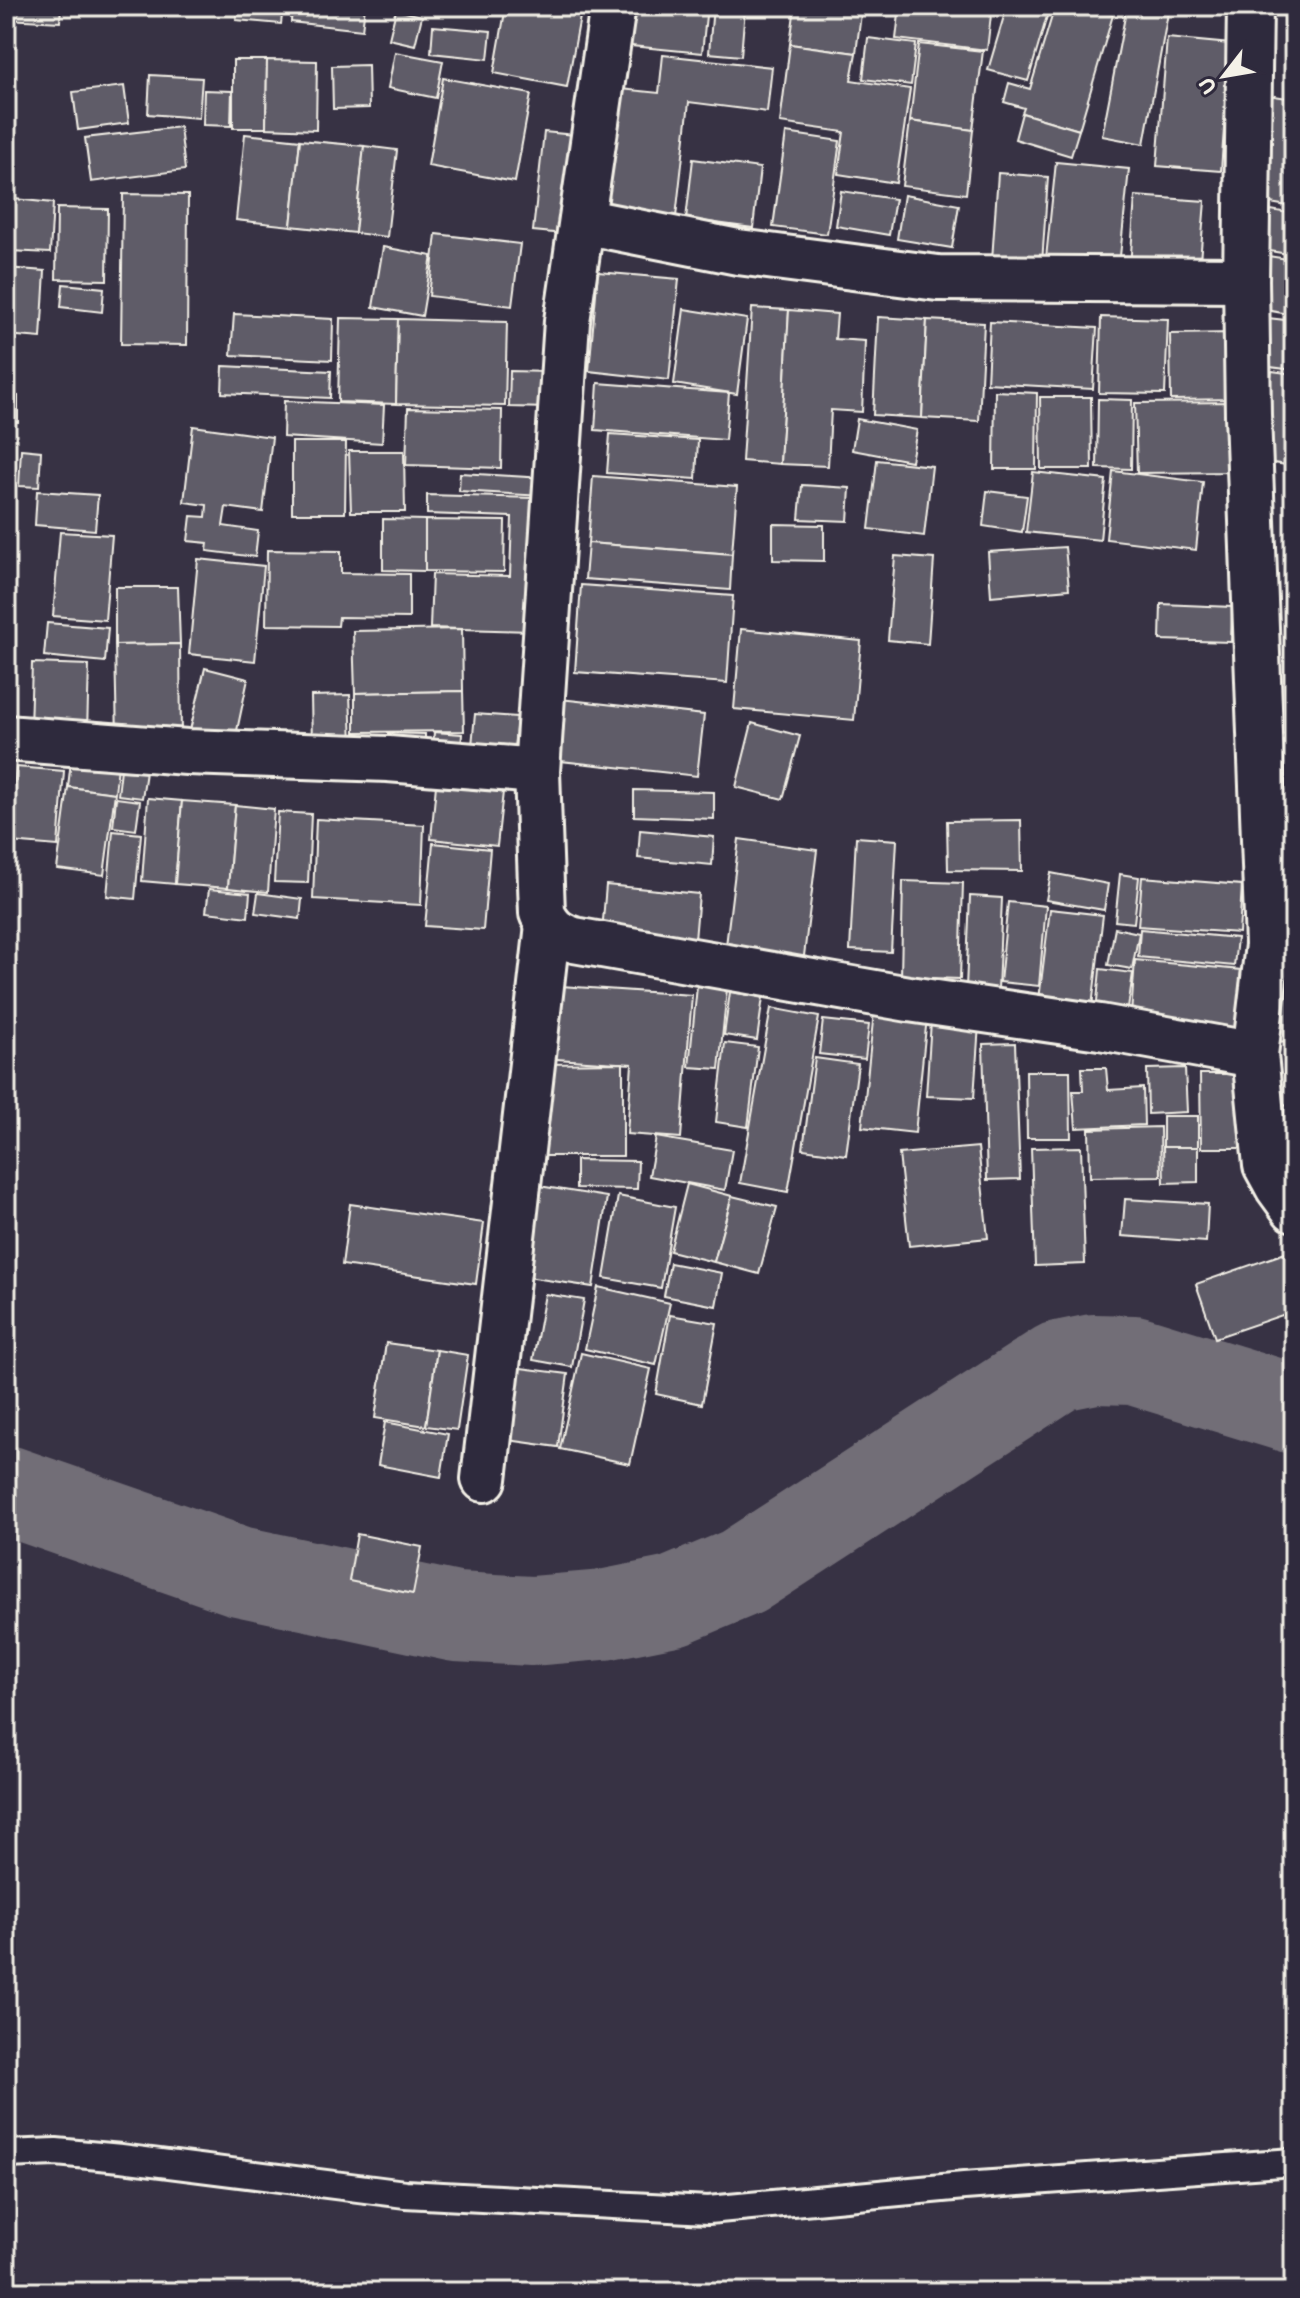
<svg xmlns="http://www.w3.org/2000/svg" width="1300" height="2298" viewBox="0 0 1300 2298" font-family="Itim,sans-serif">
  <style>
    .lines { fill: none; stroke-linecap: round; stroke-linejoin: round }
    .river { stroke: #726e77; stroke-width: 90 }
    .building { fill: #5f5c67; stroke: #f4f1e8; stroke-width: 2 }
    .service-casing { stroke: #f4f1e8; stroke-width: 32 }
    .minor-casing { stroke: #f4f1e8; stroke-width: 50 }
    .service { stroke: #2f2a3d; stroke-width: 26 }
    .minor { stroke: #2f2a3d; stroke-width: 44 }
  </style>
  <rect width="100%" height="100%" fill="#373244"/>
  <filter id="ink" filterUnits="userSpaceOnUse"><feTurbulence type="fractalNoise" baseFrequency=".0125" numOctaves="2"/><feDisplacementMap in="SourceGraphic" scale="16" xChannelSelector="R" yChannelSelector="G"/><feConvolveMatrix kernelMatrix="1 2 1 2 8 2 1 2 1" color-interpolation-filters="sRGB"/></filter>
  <g filter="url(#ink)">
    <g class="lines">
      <!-- river -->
      <polyline class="river" points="6,1490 239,1571 456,1617 532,1621 603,1615 673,1601 742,1572 1059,1366 1094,1359 1134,1360 1294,1409"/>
    </g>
    <!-- building -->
    <g class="building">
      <polygon points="9,6 61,6 60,22 8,19"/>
      <polygon points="237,6 283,6 281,24 236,20"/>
      <polygon points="292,6 365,6 362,30 291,22"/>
      <polygon points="506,6 582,6 567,87 494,73"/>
      <polygon points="625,6 707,6 702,53 621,45"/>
      <polygon points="713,6 745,8 741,56 709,53"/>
      <polygon points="795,6 862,6 856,53 790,44"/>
      <polygon points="900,6 992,6 987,50 896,39"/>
      <polygon points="1007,6 1050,6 1028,81 988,70"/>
      <polygon points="1055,6 1084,6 1113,15 1079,130 1022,113 1024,108 1004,102 1009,83 1030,89"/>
      <polygon points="1127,6 1168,13 1144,144 1102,136"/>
      <polygon points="396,10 422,16 415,45 389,39"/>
      <polygon points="433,26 491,31 488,59 431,53"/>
      <polygon points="868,38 916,44 911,85 863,79"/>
      <polygon points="1167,38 1230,44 1221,171 1157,166"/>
      <polygon points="790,44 856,53 851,80 910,89 896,183 838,174 844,132 780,123"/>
      <polygon points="919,44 983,51 973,130 910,121"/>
      <polygon points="395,52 443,61 436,98 388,88"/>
      <polygon points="663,55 772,67 767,112 689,102 676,217 599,209 611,88 659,93"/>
      <polygon points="233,60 267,60 266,128 233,128"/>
      <polygon points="267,60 317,61 316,130 266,128"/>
      <polygon points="368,65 369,108 333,109 332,66"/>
      <polygon points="150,75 202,78 199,118 148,114"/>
      <polygon points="443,78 531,94 515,182 428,166"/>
      <polygon points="124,86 129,123 78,130 73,92"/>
      <polygon points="204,90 232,91 231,126 203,125"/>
      <polygon points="1268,95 1294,99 1294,207 1252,200"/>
      <polygon points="1022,113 1079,130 1071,156 1015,139"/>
      <polygon points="910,121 973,130 966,194 902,186"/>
      <polygon points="180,127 185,170 91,182 85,138"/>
      <polygon points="544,132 585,136 575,235 533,231"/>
      <polygon points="786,133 840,141 827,234 773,227"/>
      <polygon points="245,134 300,140 291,226 236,220"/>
      <polygon points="300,140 364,146 355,233 291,226"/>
      <polygon points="364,146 397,150 387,237 355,233"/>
      <polygon points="693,159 760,168 753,228 686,219"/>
      <polygon points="1056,162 1129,169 1119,266 1046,258"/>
      <polygon points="998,173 1048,177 1042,263 992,260"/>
      <polygon points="841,191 895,199 889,235 836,226"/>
      <polygon points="123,194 188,195 187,345 121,344"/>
      <polygon points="904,195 959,205 952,248 897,239"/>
      <polygon points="1135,196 1205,201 1199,273 1130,268"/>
      <polygon points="14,199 53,203 50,253 10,251"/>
      <polygon points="57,208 108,209 107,280 56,279"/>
      <polygon points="1259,208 1294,214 1294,255 1252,248"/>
      <polygon points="436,234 520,244 512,306 429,296"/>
      <polygon points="383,247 432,256 422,316 373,307"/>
      <polygon points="1262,255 1294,260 1294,315 1254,308"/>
      <polygon points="6,268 45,271 41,338 6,335"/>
      <polygon points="598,272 679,279 669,380 589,371"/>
      <polygon points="63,284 104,288 102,312 61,307"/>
      <polygon points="752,308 789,310 780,464 742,461"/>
      <polygon points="684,309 747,319 737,394 674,384"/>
      <polygon points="789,310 837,314 835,339 865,341 862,412 831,410 828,466 780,464"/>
      <polygon points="234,314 333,319 332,360 231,355"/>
      <polygon points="878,317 927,320 922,418 873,415"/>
      <polygon points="1101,317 1168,319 1165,394 1099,393"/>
      <polygon points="1258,317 1294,321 1294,370 1254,365"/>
      <polygon points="340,318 398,319 396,404 338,402"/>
      <polygon points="398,319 507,322 505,406 396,404"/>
      <polygon points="927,320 984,323 979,421 922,418"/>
      <polygon points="990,322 1097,328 1093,389 987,383"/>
      <polygon points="1236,333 1237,399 1171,400 1170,334"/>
      <polygon points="223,366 331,371 330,398 222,393"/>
      <polygon points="510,371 549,372 549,408 509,407"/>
      <polygon points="1272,371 1294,374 1294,466 1260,461"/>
      <polygon points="598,383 729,393 725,440 595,430"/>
      <polygon points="995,391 1037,393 1036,469 994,469"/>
      <rect x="6" y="396" width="12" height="26"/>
      <polygon points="1040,397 1091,397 1092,469 1041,469"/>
      <polygon points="1098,399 1132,400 1131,469 1097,468"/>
      <polygon points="284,401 384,405 382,443 283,437"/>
      <polygon points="1237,402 1238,472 1137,473 1135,403"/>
      <polygon points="408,408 502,410 501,468 406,465"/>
      <polygon points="857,419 917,430 911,461 852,450"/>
      <polygon points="193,426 272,437 263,512 226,507 223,526 258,531 255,557 207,551 208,543 188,541 191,516 206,517 207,505 184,502"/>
      <polygon points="610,434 698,440 696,479 607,473"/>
      <polygon points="292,442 346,442 345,513 292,513"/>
      <polygon points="21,449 41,451 39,487 19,486"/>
      <polygon points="349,451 404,451 405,512 351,512"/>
      <polygon points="877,460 932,466 924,536 869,529"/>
      <polygon points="1113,471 1203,482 1196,550 1106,539"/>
      <polygon points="1033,472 1106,480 1100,540 1026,532"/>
      <polygon points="460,473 544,478 543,496 459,491"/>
      <polygon points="593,476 737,487 732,554 588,543"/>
      <polygon points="802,485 850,488 848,521 799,519"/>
      <polygon points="37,491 98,495 95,530 35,525"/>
      <polygon points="987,491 1027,496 1022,532 983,526"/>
      <polygon points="427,495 534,498 530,631 430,628 432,574 510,576 512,517 427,514"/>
      <polygon points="383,519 425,520 425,571 383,570"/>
      <polygon points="425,520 505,521 504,572 425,571"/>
      <polygon points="773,524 824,525 824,561 773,560"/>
      <polygon points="60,532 112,535 105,620 53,616"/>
      <polygon points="588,543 732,554 730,590 585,579"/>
      <polygon points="1065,547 1069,589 991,596 988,552"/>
      <polygon points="267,550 341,551 341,573 409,574 409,618 339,617 338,626 266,625"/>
      <polygon points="895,556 934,559 928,644 888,640"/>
      <polygon points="198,559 264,566 255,661 189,654"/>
      <polygon points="581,585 733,596 727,683 575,672"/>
      <polygon points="115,587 178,587 180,644 115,645"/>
      <polygon points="1161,604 1232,607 1231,642 1160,640"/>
      <polygon points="47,623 108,628 105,662 44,656"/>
      <polygon points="462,629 463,691 355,693 353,631"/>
      <polygon points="741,629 861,641 854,720 734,709"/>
      <polygon points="180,644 181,738 117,739 115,645"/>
      <polygon points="32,663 89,665 87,731 30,729"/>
      <polygon points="205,668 248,679 235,740 190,730"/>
      <polygon points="463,691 464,731 355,732 355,693"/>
      <polygon points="350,695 352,743 312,743 311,696"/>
      <polygon points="560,699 704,715 697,776 552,760"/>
      <polygon points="475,714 517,717 513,760 471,756"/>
      <polygon points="752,723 800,736 783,799 736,787"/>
      <polygon points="434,732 462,734 460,762 432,760"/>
      <polygon points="388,733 425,734 425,756 387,755"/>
      <polygon points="71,761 118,766 115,793 68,787"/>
      <polygon points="16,767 64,771 58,846 10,842"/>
      <polygon points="121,769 146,772 142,798 118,795"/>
      <polygon points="436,785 503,792 497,846 431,839"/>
      <polygon points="68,787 115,793 104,875 57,869"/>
      <polygon points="634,790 714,792 714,819 634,816"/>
      <polygon points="116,798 140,801 136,830 113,827"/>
      <polygon points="148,798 182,801 175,884 142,881"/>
      <polygon points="182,801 235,805 228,888 175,884"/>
      <polygon points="235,805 274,809 268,892 228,888"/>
      <polygon points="278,812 311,814 308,883 274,882"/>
      <polygon points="316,819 424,825 421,905 313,899"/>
      <polygon points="1021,820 1022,871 948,870 947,821"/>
      <polygon points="640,830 714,837 712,865 638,858"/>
      <polygon points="113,831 141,834 135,899 107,896"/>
      <polygon points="856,837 897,840 891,952 850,950"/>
      <polygon points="739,839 817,850 803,964 725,954"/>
      <polygon points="433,843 490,849 483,930 425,926"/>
      <polygon points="1051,873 1108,884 1104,910 1046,900"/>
      <polygon points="1120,874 1139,877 1134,923 1115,921"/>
      <polygon points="1142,877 1242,885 1239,933 1138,926"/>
      <polygon points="903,881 963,883 960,979 901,977"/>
      <polygon points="606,885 699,894 695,940 602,932"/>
      <polygon points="209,889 250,893 248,917 206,912"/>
      <polygon points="258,893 302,899 300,919 255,913"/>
      <polygon points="970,896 1002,898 998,990 966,988"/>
      <polygon points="1008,902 1046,906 1039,986 1000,982"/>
      <polygon points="1050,909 1103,915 1091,1015 1038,1008"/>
      <polygon points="1115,928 1139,933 1132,969 1108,965"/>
      <polygon points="1140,929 1237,938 1234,966 1138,957"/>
      <polygon points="1135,960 1241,970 1235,1037 1130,1028"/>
      <polygon points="1100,969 1133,973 1127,1016 1096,1012"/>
      <polygon points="1294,984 1294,1041 1269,1042 1267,985"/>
      <polygon points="546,985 692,995 681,1138 627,1134 632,1064 541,1058"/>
      <polygon points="697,986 727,989 719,1069 689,1067"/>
      <polygon points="730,992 763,997 757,1040 724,1035"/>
      <polygon points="771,1008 819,1017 788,1192 740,1183"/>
      <polygon points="874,1011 927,1017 915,1133 862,1127"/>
      <polygon points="823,1020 869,1025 865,1059 819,1054"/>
      <polygon points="931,1021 979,1024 974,1098 926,1096"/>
      <polygon points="725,1043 758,1047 748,1127 716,1122"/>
      <polygon points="1015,1043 1020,1179 987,1180 983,1044"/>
      <polygon points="1289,1053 1294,1053 1294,1100 1292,1100"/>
      <polygon points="815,1058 858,1064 846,1155 803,1149"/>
      <polygon points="623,1063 623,1156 538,1156 539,1064"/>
      <polygon points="1082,1068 1106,1068 1108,1090 1143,1088 1144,1125 1076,1128 1073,1091 1083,1091"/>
      <polygon points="1185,1068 1187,1112 1148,1114 1147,1069"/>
      <polygon points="1026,1071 1070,1071 1071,1138 1027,1138"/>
      <polygon points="1200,1074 1241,1074 1241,1148 1201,1148"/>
      <polygon points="1294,1105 1294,1170 1276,1171 1273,1106"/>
      <rect x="1163" y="1116" width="35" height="31"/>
      <polygon points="1160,1127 1161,1176 1090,1177 1089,1129"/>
      <polygon points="656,1137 732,1150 725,1190 649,1176"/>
      <polygon points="978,1147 988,1238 909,1246 899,1154"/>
      <polygon points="1081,1147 1085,1264 1035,1266 1031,1148"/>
      <polygon points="1163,1147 1198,1147 1198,1182 1164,1183"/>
      <polygon points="576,1160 638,1161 637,1189 576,1188"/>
      <polygon points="687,1184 732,1196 714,1262 670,1251"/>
      <polygon points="533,1185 607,1197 593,1287 520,1276"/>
      <polygon points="618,1196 675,1207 661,1288 604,1278"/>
      <polygon points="732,1196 777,1207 759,1274 714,1262"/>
      <polygon points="1125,1199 1208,1204 1206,1242 1122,1236"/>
      <polygon points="350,1204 484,1223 476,1284 342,1265"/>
      <polygon points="1294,1250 1294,1311 1215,1338 1196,1284"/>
      <polygon points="670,1263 722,1273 716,1306 664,1296"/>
      <polygon points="598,1287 670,1303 656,1365 585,1349"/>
      <polygon points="545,1294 584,1300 572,1367 533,1360"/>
      <polygon points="670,1315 717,1323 702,1404 656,1394"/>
      <polygon points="386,1343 437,1350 426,1426 375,1418"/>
      <polygon points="437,1350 468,1355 457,1430 426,1426"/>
      <polygon points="581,1353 651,1369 630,1464 560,1449"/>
      <polygon points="505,1366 568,1374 558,1447 494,1438"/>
      <polygon points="385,1422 448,1434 441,1477 378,1465"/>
      <polygon points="357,1534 422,1547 413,1594 349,1581"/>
    </g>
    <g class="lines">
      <!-- service casing -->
      <g class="service-casing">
        <polyline id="service" points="6,2154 56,2152 121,2158 405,2194 708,2210 964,2186 1294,2162"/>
      </g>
      <!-- minor casing -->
      <g class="minor-casing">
        <g id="minor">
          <path d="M613,6L567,321L537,771L542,913C550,929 557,935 574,940L909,999L1100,1027L1255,1055"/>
          <polyline points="1250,6 1246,280 1248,415 1268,945 1255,1055 1266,1165 1278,1187 1294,1209"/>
          <polyline points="582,221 738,252 938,278 1246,280"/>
          <polyline points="6,738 187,752 388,759 537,771"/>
          <polyline points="484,1479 548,925"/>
        </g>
      </g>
      <!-- service -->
      <use href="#service" class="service"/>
      <!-- minor -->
      <use href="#minor" class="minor"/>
    </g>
  </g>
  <!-- margin -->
  <rect width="1300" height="2298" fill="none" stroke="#2f2a3d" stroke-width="32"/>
  <rect x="16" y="16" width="1268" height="2266" fill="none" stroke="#f4f1e8" stroke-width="3" filter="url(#ink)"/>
  <!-- north arrow -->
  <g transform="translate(1224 76) rotate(239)" stroke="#2f2a3d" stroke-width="6" paint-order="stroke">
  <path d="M0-6L14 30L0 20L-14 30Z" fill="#f4f1e8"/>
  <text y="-12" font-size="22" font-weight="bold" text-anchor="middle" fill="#f4f1e8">U</text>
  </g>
</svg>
